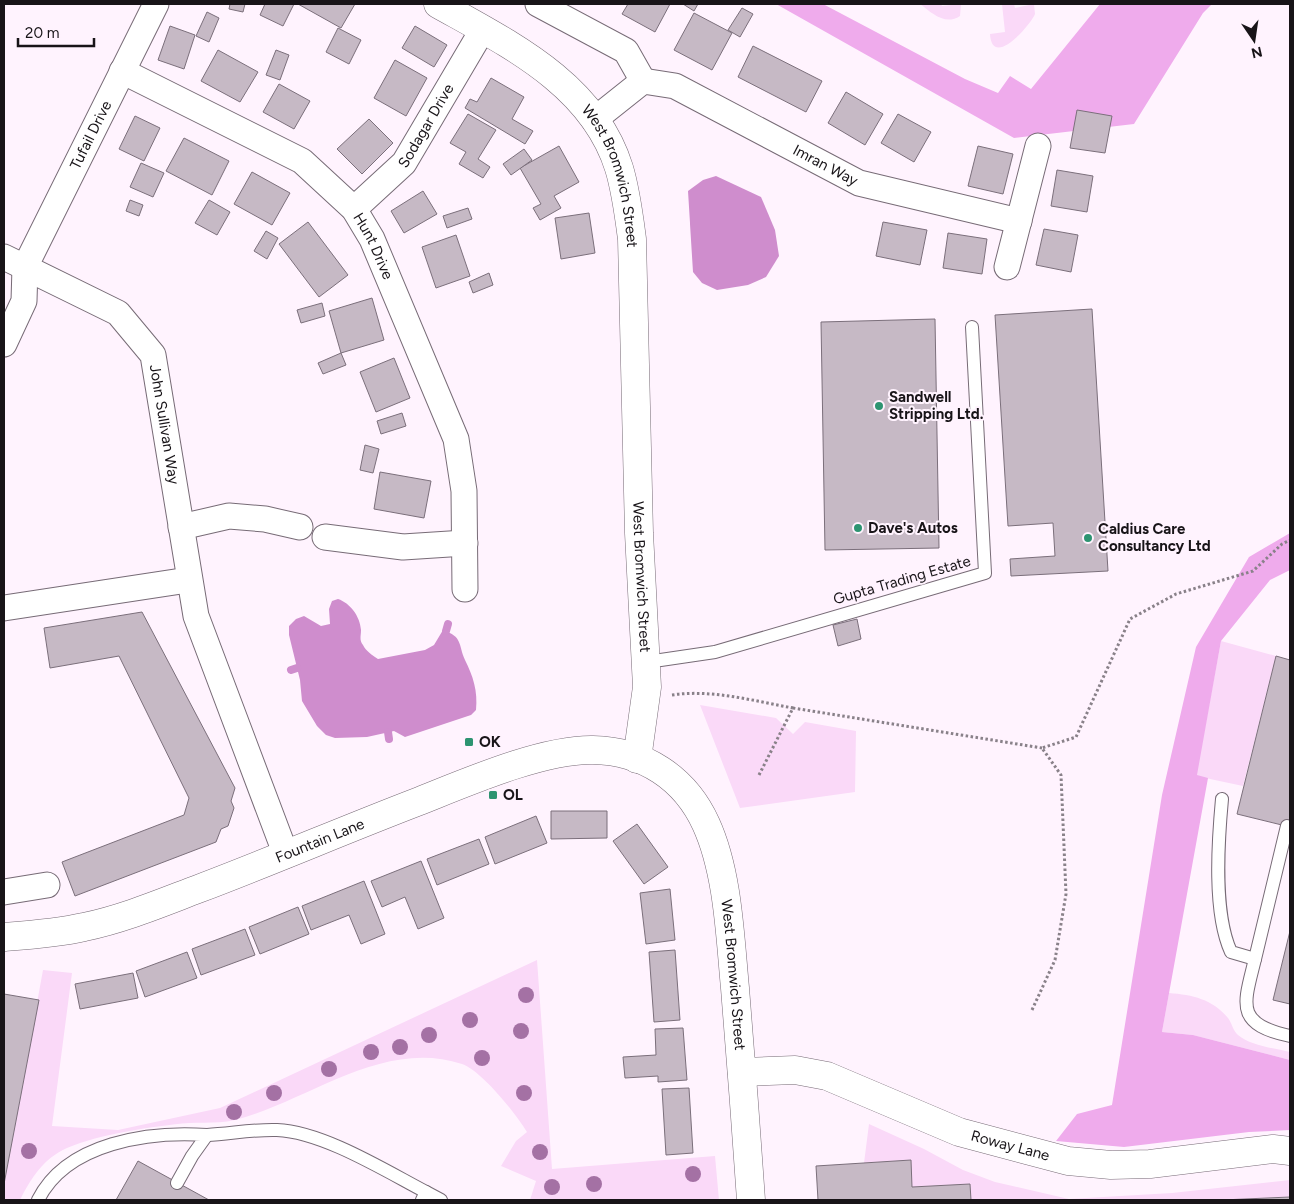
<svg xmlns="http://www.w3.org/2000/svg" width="1294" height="1204" viewBox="0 0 1294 1204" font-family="Figtree,sans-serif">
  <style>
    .green { fill: #fad9f8 }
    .forest { fill: #efabec }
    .water { fill: #cf8dcd }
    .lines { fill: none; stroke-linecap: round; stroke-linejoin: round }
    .stream { stroke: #cf8dcd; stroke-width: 8 }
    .building { fill: #c6b9c5; stroke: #7b6f7b }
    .lane-casing { stroke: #776b76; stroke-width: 14 }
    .street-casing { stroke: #776b76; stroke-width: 27 }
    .secondary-casing { stroke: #776b76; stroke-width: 29 }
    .path { stroke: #898189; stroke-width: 3; stroke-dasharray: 2.5 2.5; stroke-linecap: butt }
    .lane { stroke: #fff; stroke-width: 12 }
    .street { stroke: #fff; stroke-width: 25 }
    .secondary { stroke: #fff; stroke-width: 28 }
    .tree { fill: #a471a4 }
    .poi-dot { fill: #2d9471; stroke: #fff3fe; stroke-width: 2 }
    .labels { text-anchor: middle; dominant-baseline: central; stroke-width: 4; stroke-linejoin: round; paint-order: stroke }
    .street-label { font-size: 15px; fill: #181418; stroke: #fff3fe }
    .poi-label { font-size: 15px; font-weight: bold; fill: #181418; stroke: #fff3fe; text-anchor: start }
  </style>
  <rect width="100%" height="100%" fill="#fff3fe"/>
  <!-- green -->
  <g class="green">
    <path d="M920,4H941L942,6L961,4L960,16C945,26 932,13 920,4Z"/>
    <path d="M1002,4H1014L1015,8L1034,4L1035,14C1030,26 992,69 990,34L1005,32Z"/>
    <polygon points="1221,641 1276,656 1243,786 1196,776"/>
    <polygon points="700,705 776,718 793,734 805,722 856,731 855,792 740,808"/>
    <path d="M537,960L552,1169L715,1156L719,1200H530L536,1181L501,1166L516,1141L527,1132C516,1114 482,1071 462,1064C382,1038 309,1101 235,1120C219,1124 205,1122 189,1123C154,1126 100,1134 67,1148C44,1158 31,1178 20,1200H4V1184L43,970L72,973L52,1126L118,1130L220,1108Z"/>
    <path d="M1169,993C1193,995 1212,999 1228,1018C1232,1023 1233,1031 1238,1035C1251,1046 1274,1048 1290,1052V1060L1193,1035L1162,1032Z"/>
    <polygon points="869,1124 924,1149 963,1170 995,1182 1069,1199 1172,1193 1290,1180 1290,1197 1222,1200 971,1200 970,1184 912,1187 910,1160 864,1163"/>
  </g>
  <!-- forest -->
  <g class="forest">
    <polygon points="776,4 823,4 965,79 998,93 1010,76 1031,89 1100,4 1212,4 1203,13 1134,124 1014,138"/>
    <polygon points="1290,533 1290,570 1270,580 1221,641 1197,775 1208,778 1162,1032 1193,1035 1290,1060 1290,1130 1249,1132 1124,1147 1056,1141 1077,1114 1112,1105 1162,795 1196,647 1249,557"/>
  </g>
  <!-- water -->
  <g class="water">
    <polygon points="716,176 761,197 775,230 779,256 766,277 748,285 717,290 702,283 693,272 688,191 703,180"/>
    <path d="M338,599C350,603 360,616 361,630C361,636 359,640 363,645C366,651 372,655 378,659L425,650L434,645L443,630C463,637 458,644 465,660C473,676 478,691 476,710L471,715L405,737L394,731L367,737L335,738L326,735L317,726L302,701L300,680L289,635V626L296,619L304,616L321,626L330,624L329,609L332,601Z"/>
  </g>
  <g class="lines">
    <!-- stream -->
    <g class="stream">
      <polyline points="446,631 448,624"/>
      <polyline points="291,670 297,668"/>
      <polyline points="388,732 389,739"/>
    </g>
  </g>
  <!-- building -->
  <g class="building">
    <polygon points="230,4 245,4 243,12 229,9"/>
    <polygon points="265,4 294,4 283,26 260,15"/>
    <polygon points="298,4 355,4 341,28"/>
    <polygon points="628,4 670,4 655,32 622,14"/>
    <polygon points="683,4 698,4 694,11"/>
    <polygon points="742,8 753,14 740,37 728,30"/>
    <polygon points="207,12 219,18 209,42 196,36"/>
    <polygon points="694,13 732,33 712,70 674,50"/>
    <polygon points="170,26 195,35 184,69 158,60"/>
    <polygon points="415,26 447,45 434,67 402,48"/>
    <polygon points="338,28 361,40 349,64 326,52"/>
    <polygon points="753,46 822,81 806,112 738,77"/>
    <polygon points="218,50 258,72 240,102 201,81"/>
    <polygon points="276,50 289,55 280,80 266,75"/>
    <polygon points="395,60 427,78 406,116 374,98"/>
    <polygon points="491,78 524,97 512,119 533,131 525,144 465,108 470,99 477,102"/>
    <polygon points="279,84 310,101 294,129 263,112"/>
    <polygon points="846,92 883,114 865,145 828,123"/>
    <polygon points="1077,110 1112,116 1105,153 1070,148"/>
    <polygon points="468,114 496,130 478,159 490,167 483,178 459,164 466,152 450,143"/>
    <polygon points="898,114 931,132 914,162 881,143"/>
    <polygon points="135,116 160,128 144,161 119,149"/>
    <polygon points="369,119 393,143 362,174 337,149"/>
    <polygon points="184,138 229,161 212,195 166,171"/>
    <polygon points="559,146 579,182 554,196 561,208 540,220 533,208 541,204 520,168"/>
    <polygon points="978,146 1013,154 1003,194 968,186"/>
    <polygon points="524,149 532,160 511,175 503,164"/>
    <polygon points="141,163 164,173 153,197 130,187"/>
    <polygon points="1057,170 1093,176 1087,212 1051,206"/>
    <polygon points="252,172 290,193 272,225 234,204"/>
    <polygon points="423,191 437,214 404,233 391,211"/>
    <polygon points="130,200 143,205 139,216 126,211"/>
    <polygon points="209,200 230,212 217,235 195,223"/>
    <polygon points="468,208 472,219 447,228 443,216"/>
    <polygon points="589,213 595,253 561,259 555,218"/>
    <polygon points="308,222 348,275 319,297 279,244"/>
    <polygon points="883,222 927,230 920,265 876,256"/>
    <polygon points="1044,229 1078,235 1071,272 1036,265"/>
    <polygon points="266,231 278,238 267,259 254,251"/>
    <polygon points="948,233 987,239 982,274 943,268"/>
    <polygon points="456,235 470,276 436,288 422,247"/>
    <polygon points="489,273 493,285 473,293 469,282"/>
    <polygon points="372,298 384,340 341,353 329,311"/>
    <polygon points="322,303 325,316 301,323 297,310"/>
    <polygon points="1092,309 1108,571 1011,576 1010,559 1055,556 1053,523 1008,526 995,315"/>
    <polygon points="935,319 939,548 825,550 821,322"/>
    <polygon points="341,353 346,365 323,374 318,363"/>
    <polygon points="394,358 410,398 376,412 360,372"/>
    <polygon points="402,413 406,426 381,434 377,421"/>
    <polygon points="365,445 379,449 373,473 360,470"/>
    <polygon points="380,472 431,481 424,518 374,509"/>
    <polygon points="142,612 235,788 231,801 234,808 228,826 221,829 216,842 75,896 62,862 184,815 189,798 119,656 50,668 44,628"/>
    <polygon points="857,619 861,639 838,646 833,625"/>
    <polygon points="1276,656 1290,660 1290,827 1237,814"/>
    <polygon points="551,811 607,811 607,838 551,839"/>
    <polygon points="536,816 547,843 495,864 485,837"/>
    <polygon points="637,824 668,867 644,884 613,841"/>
    <polygon points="479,839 489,864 437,885 427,859"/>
    <polygon points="421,861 444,918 418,929 405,897 382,907 371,881"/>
    <polygon points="364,881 385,934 361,944 349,915 311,930 302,906"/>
    <polygon points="670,889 675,940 646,944 640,893"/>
    <polygon points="298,907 309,934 260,954 249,927"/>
    <polygon points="245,929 255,955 201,975 192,949"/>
    <polygon points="1290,931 1290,1004 1273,1000"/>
    <polygon points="675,950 680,1020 654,1022 649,952"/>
    <polygon points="187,952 197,978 145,997 136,971"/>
    <polygon points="133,973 138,998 80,1009 75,984"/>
    <polygon points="4,994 39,1000 4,1184"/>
    <polygon points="683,1028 687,1080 658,1082 658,1076 625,1078 623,1057 656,1055 655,1029"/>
    <polygon points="689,1088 693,1153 666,1155 662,1089"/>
    <polygon points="911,1160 912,1187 970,1184 971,1200 818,1200 816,1166"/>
    <polygon points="138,1161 209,1200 116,1200"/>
    <polygon points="1290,1197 1290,1200 1222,1200"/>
  </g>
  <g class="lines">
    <!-- lane casing -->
    <g class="lane-casing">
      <g id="lane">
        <polyline points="647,662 715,652 985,573 972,327"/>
        <path d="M1222,799C1218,842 1213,913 1231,952L1255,959L1287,826"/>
        <path d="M1255,959C1244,1004 1234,1024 1290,1036"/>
        <path d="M207,1135C229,1134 256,1129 277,1130C323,1132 384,1170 426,1192L422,1200"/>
        <polyline points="426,1192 441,1200"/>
        <path d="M38,1200C67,1142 150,1131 207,1135L192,1156L177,1183"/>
      </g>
    </g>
    <!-- street casing -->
    <g class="street-casing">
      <g id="street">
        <polyline points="538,4 626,51 643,81"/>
        <path id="s1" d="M122,71L302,161L354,209L372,239L456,439L464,491L465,589"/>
        <path id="s2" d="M594,120L643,81L675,86L859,183L1019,221"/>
        <path id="s3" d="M354,209L404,163L483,29"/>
        <path id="s4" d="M4,257L118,313L153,355L196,616L286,855"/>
        <polyline points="1007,267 1038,146"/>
        <path id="s5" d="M4,344L24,301L25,267L156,4"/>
        <polyline points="181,527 229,516 265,519 300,527"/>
        <polyline points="325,537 403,547 465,543"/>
        <polyline points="4,608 188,580"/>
        <polyline points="4,892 47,885"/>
      </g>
    </g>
    <!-- secondary casing -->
    <g class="secondary-casing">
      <g id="secondary">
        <path id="s6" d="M438,4C509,44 593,84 619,168C626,191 629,216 632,239L639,533L647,687L637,759"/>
        <path id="s7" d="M4,937C30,935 58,933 84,927C123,919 161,903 198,889C272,861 344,830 417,802C465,783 542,749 593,750C644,751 685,778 706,824C728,872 730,936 735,988C741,1059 746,1129 751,1200"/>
        <path id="s8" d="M742,1072L795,1070L827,1076L959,1132L1068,1161L1111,1165L1150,1164L1273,1149L1290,1151"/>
      </g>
    </g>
    <!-- path -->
    <g class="path">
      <path d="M672,695C712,689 754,701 793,708"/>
      <polyline points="759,775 793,708 1042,748"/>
      <polyline points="1032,1010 1055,960 1066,894 1061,775 1042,748 1076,737 1130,619 1176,594 1253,571 1282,544 1290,540"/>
    </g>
    <!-- lane -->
    <use href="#lane" class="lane"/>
    <!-- street -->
    <use href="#street" class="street"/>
    <!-- secondary -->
    <use href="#secondary" class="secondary"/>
  </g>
  <!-- trees -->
  <g class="tree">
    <circle cx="526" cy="995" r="8"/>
    <circle cx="470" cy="1020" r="8"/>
    <circle cx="521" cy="1031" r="8"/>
    <circle cx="429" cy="1035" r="8"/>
    <circle cx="400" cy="1047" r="8"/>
    <circle cx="371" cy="1052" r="8"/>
    <circle cx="482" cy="1058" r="8"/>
    <circle cx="329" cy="1069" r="8"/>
    <circle cx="274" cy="1093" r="8"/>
    <circle cx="524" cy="1093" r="8"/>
    <circle cx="234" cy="1112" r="8"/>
    <circle cx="29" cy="1151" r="8"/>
    <circle cx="540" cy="1152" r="8"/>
    <circle cx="693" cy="1174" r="8"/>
    <circle cx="594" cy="1184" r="8"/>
    <circle cx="552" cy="1187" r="8"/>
  </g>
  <!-- markers -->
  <g class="poi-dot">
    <circle cx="879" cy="406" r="5"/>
    <circle cx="858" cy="528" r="5"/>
    <circle cx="1088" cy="538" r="5"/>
    <rect x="464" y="737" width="10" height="10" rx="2.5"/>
    <rect x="488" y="790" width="10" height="10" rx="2.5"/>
  </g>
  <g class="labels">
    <!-- street labels -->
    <g class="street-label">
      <text stroke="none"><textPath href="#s3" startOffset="111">Sodagar Drive</textPath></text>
      <text stroke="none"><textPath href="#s5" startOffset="229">Tufail Drive</textPath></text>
      <text stroke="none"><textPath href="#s2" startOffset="265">Imran Way</textPath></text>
      <text stroke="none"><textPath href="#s6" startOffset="256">West Bromwich Street</textPath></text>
      <text stroke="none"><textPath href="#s1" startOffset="314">Hunt Drive</textPath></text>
      <text stroke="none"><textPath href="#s4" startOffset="252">John Sullivan Way</textPath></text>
      <text stroke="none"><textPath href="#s6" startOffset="661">West Bromwich Street</textPath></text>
      <text transform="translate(902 580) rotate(-16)">Gupta Trading Estate</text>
      <text stroke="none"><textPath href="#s7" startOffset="332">Fountain Lane</textPath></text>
      <text stroke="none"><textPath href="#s7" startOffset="918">West Bromwich Street</textPath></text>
      <text stroke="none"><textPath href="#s8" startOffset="282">Roway Lane</textPath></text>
    </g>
    <!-- poi labels -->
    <g class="poi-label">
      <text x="889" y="397">Sandwell<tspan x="889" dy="17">Stripping Ltd.</tspan></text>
      <text x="868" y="528">Dave's Autos</text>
      <text x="1098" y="529">Caldius Care<tspan x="1098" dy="17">Consultancy Ltd</tspan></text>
      <text x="479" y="742">OK</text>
      <text x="503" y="795">OL</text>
    </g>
  </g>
  <!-- border -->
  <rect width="1294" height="1204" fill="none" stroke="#181418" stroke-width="10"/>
  <!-- north arrow -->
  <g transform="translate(1254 40) rotate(167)" stroke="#fff3fe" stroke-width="4" paint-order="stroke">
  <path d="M0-4L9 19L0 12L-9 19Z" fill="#181418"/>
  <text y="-8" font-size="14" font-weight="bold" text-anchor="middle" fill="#181418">N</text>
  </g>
  <!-- scale -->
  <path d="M18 38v8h76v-8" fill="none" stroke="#181418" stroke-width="2.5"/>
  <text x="25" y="38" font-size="15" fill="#181418" stroke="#fff3fe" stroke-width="4" paint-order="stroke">20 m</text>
</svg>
